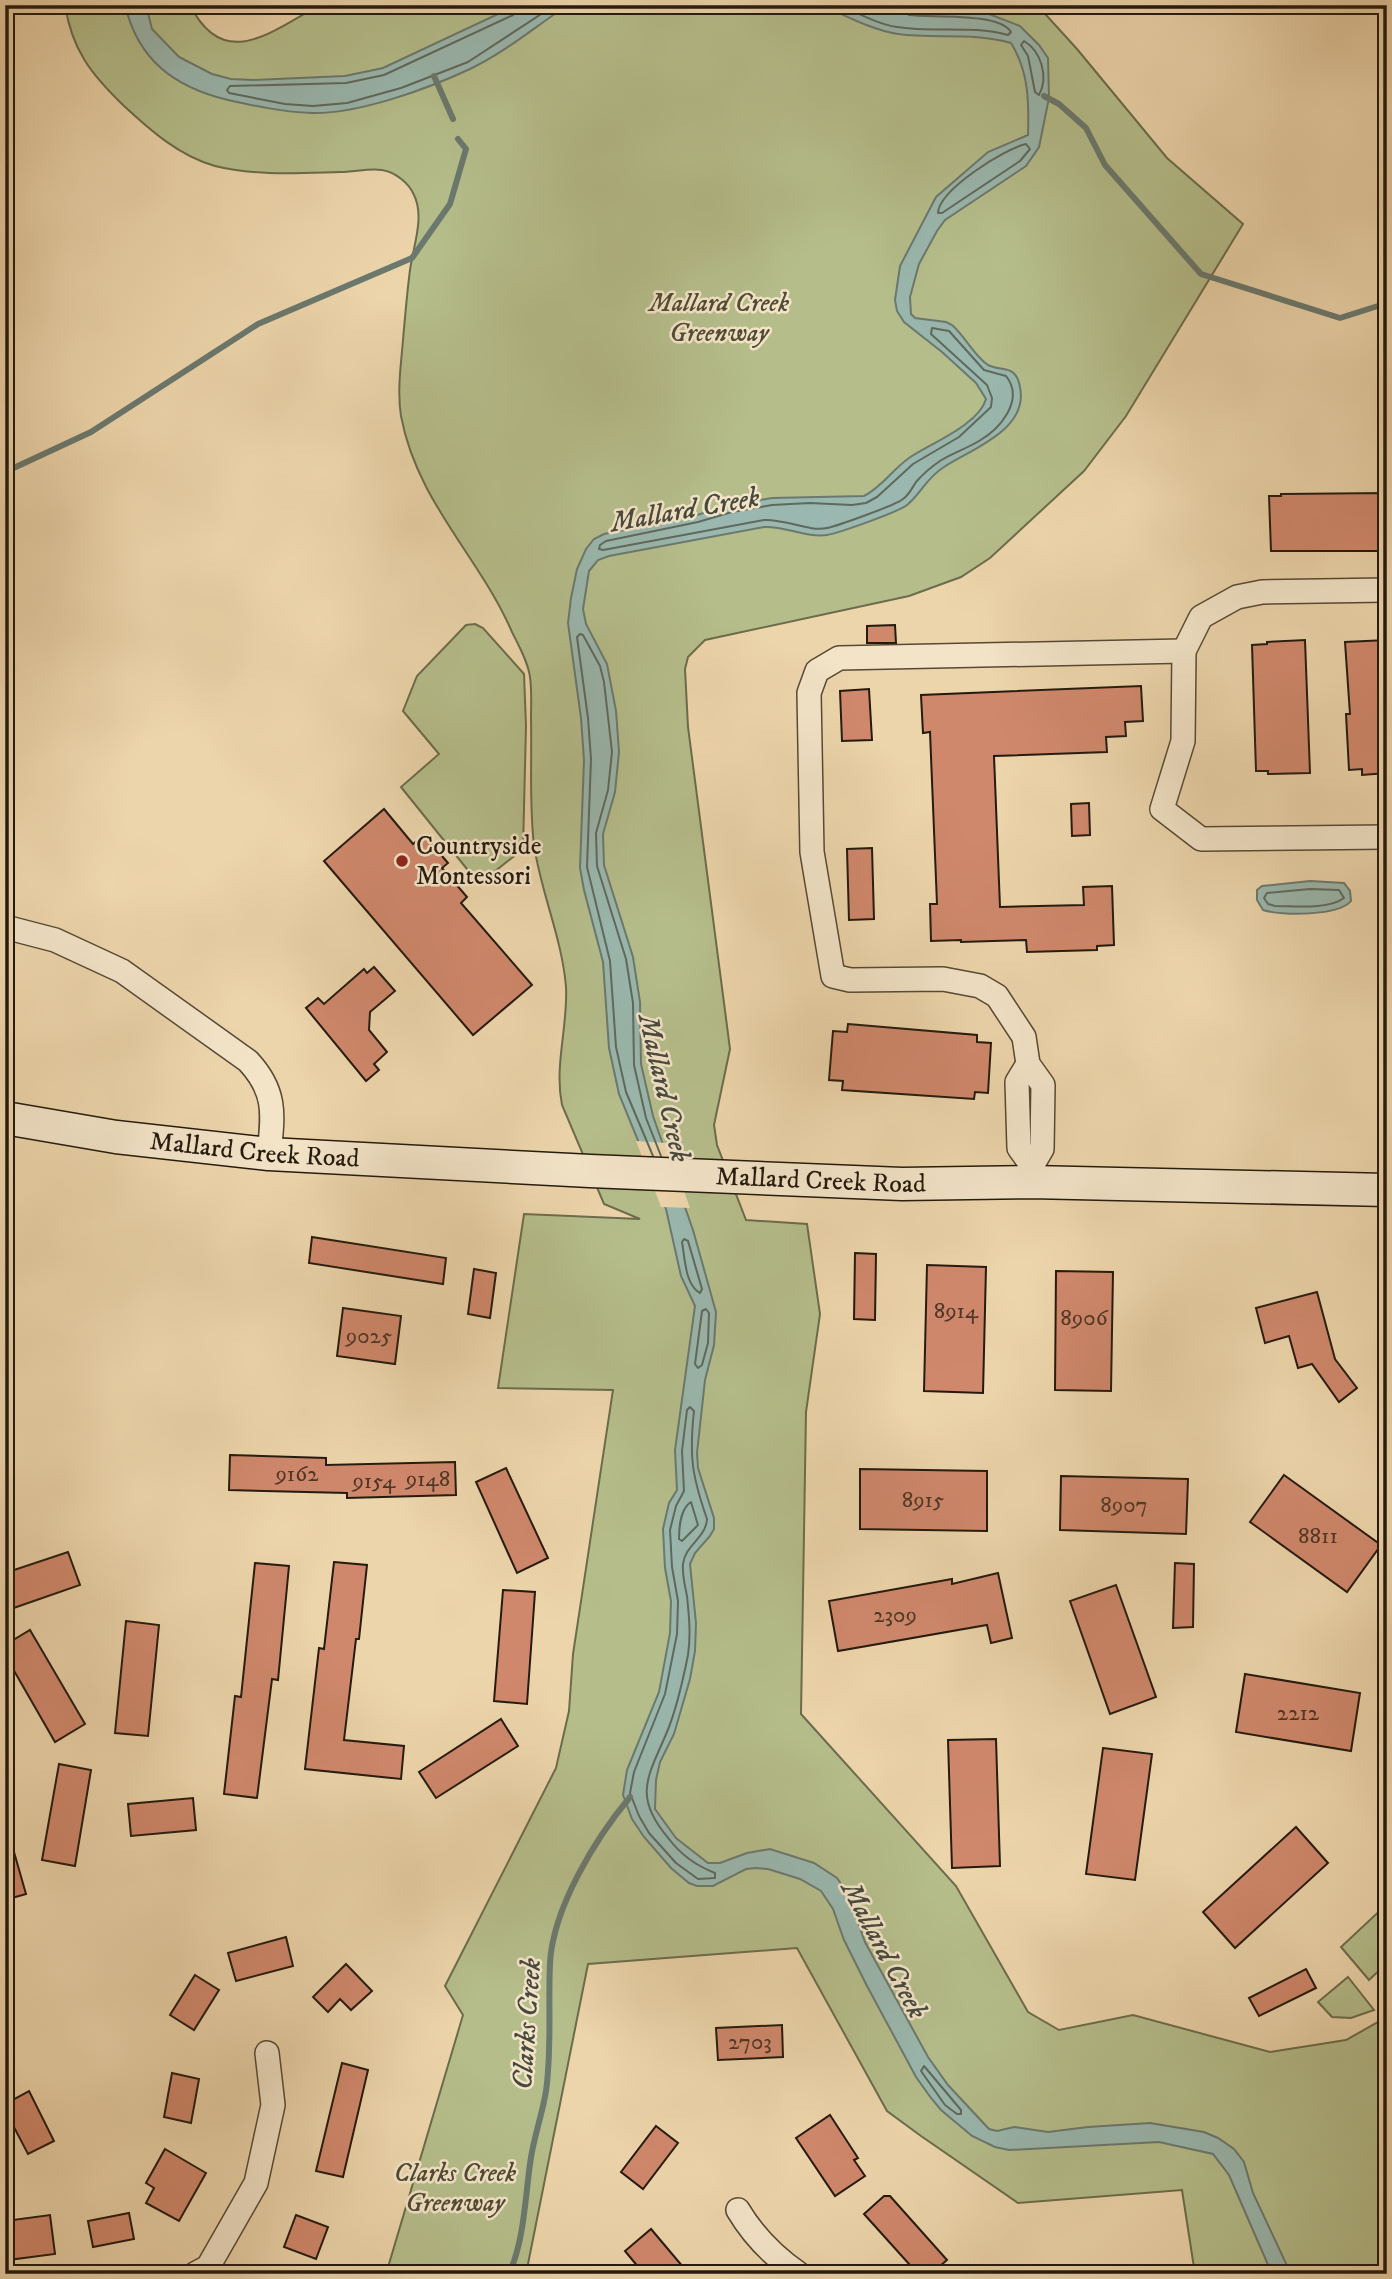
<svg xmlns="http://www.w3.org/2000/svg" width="1392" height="2279" viewBox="0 0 1392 2279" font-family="'IM FELL DW Pica',serif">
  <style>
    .green { fill: #b5be8b; stroke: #6c6c4c; stroke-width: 2 }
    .water { fill: #9ab8af; stroke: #6b796f; stroke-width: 2 }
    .pier { fill: #edd5ab }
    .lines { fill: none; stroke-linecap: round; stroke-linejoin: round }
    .shore { stroke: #5f695e; stroke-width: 2 }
    .stream { stroke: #6b796f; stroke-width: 6 }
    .building { fill: #d0886c; stroke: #241a0e; stroke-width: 2 }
    .street-casing { stroke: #564935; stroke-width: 26 }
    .secondary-casing { stroke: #241a0e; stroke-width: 35 }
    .street { stroke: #f3e4c8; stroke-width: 23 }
    .secondary { stroke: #f3e4c8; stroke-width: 32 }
    .poi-dot { fill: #8f2418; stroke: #f3e4c8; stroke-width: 2.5 }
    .labels { text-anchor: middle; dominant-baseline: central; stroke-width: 5; stroke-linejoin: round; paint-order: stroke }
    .number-label { font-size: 23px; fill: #4f3626 }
    .park-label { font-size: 26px; font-style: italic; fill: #504b34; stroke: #f3e4c8 }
    .poi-label { font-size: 26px; fill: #241a0e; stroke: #f3e4c8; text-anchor: start }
    .street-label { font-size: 26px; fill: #241a0e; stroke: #f3e4c8 }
    .water-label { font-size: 28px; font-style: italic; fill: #47493e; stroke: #f3e4c8 }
  </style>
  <rect width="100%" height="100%" fill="#edd5ab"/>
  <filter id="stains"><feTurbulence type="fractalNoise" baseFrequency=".00286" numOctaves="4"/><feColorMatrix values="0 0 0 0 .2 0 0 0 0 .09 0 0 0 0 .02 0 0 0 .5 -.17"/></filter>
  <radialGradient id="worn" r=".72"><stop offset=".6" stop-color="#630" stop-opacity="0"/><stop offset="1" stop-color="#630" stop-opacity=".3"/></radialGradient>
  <!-- green -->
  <g class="green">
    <path d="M65,5H190C224,73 272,31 320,5H1037L1077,49L1167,158L1243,224L1126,416L1084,471L990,558L961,577L909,596L705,640L688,657L685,669L688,727L730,1049L714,1125L717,1145L746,1220L807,1224L820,1314L806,1412L801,1714L956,1886L1028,2012L1059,2030L1133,2015L1270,2052L1346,2040L1387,2017V2274H1195L1182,2190L1018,2203L921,2136L887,2111L797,1948L588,1964L526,2274H386L463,2015L445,1986L556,1768L569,1711L573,1654L613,1390L498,1388L524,1214L640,1219L604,1204L562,1105C554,1066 568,1027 566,987C562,938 541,893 534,845C529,803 532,760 531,719C531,705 532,691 530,677C528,662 519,646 512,632C479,556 417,502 401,416C397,391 401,365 403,340C405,317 407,293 410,270C413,247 425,217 414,195C409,183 395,172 382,170C369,168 354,172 340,172C300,173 255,176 215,166C179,156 150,130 123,105C91,74 72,50 65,5Z"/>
    <polygon points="475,624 483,628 524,674 526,726 523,849 479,884 401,787 439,754 403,711 417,676 466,625"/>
    <polygon points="1387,1904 1387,1963 1369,1980 1341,1947"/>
    <polygon points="1348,1977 1374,2010 1351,2018 1332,2017 1318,2002"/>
  </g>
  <!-- water -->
  <g class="water">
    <path d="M125,5H146L152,29L179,57L212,74L231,79L253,80L345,76L383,68L517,5H568C536,26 504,53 470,69C427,89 359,114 312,113C283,112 255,106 228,100C174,87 138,60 125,5Z"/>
    <path d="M822,5H892L910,9L984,12L1020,26L1039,45L1048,58L1049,98L1039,147L1026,166L945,220L937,231L919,264L910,297L911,314L915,318L946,322L952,325C965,336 974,356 988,365C1002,372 1016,364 1020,387C1029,430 971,449 944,467C926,478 921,494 907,505C898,512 839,533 827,535C806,538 786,526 764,527L609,556L598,560L589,571L583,609L586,624L607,664L616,711L619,752L615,792L603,834L604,865L633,957L640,1002L641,1064L653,1116L693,1230L716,1312L714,1345L705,1380L697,1453L698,1468L714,1518V1529L710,1536L695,1553L690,1564L696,1623L695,1651L690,1679L674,1734L660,1762L656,1780L655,1809L676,1838L708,1863H720L747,1853L770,1849L814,1863L837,1878L848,1894L865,1942L928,2057L948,2085L989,2129L997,2131L1014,2127L1048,2132L1088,2127L1150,2123L1204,2132L1218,2138L1234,2149L1244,2162L1253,2193L1291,2274H1272L1229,2175L1213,2154L1159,2142L1009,2150L995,2147L972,2136L941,2110L931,2098L916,2077L867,1986L844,1940L833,1909L821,1891L800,1879L768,1869L756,1868L746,1869L713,1886H697L689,1883L671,1868L644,1837L632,1819L623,1795L627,1770L659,1692L670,1633L671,1601L665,1568L663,1529L669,1503L677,1490L675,1450L695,1306L681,1276L666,1209L619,1094L609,1048L603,962L584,890L580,868L584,760L581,718L568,623L571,598L577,569L586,549L594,539L604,534L697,515L730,505L772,498L864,496C882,487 893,469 909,458C929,444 979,425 986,399L976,383L942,352L904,322L897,311L895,300L900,266L936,197L988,152L1028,135C1029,103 1029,72 1011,43C974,32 936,39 898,34C872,30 846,16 822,5Z"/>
    <path d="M1310,881L1344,883L1350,891L1351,901C1339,916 1281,916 1263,910L1257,900V890L1262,886Z"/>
  </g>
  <!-- pier -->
  <polygon class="pier" points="636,1141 667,1143 690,1208 661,1207"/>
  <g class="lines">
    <!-- shore -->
    <g class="shore">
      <polyline points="517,5 517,11 513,15 384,75 346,83 230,86 227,90 229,93 285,104 313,106 347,103 401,88 468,62 555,5"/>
      <path d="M840,5C858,13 877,24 897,27C934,33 971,25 1008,35L1011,32C999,12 932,18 909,15L904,11L903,5"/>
      <path d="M1024,41C1041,51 1049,77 1039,95L1035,92L1028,56L1021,45Z"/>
      <path d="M1026,144L1030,149L1020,161L942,213H938C939,190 1004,149 1026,144Z"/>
      <path d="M932,328L949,331L984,370L1006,376C1025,400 1000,429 979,441C966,449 952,453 940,461C931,467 923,474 916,482C912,488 909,495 903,499C896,505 837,526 827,528C809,532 786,519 764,520L603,550L599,549L600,545L606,541L698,522L732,512L772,505L810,503L852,505L866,503L877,497L913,464L959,437L991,407L992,398L987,385L931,334Z"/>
      <path d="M1310,889L1339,890L1344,898C1328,910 1294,906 1275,906L1268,904L1264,898L1267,893Z"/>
      <polyline points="653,1156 626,1092 616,1047 610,961 587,867 591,759 588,718 577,637 580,634 583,635 600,666 604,682 612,752 608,790 596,833 597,866 626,959 633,1003 634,1065 646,1118 661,1156"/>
      <path d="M684,1239L688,1241L702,1289L700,1293C685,1285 685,1258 682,1242Z"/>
      <polygon points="706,1309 709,1313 708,1343 702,1365 698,1368 695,1364 702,1311"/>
      <path d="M690,1407L694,1411C689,1456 692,1476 707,1519C706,1538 685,1545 683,1564C682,1575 685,1586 687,1596C689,1615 691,1635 688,1655C683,1680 677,1708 667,1732C648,1777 632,1796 669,1839C681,1855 697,1866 715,1873V1878L698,1879L676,1863L649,1833L639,1816L630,1793L634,1772L665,1694L677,1634L678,1601L672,1567L670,1530L676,1506L684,1491L682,1451L687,1410Z"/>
      <path d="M691,1502L698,1525L682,1541L679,1539C679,1527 681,1508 691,1502Z"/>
      <polygon points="924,2066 961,2110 961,2114 957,2114 945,2105 921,2071"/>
    </g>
    <!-- stream -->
    <g class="stream">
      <polyline points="434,76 453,119"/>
      <polyline points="1044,96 1059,104 1086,128 1105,165 1201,274 1340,318 1381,305 1387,306"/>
      <polyline points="5,472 91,432 258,324 412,258 450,204 466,149 458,139"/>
      <path d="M509,2274C524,2241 525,2200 530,2164C533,2139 542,2116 546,2091C552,2049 548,2006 550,1963C553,1908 595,1839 630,1797"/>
    </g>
  </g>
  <!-- building -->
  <g class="building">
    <polygon points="1387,493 1387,551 1271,551 1269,496 1281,496 1281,494"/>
    <polygon points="895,625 896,643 867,643 867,626"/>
    <polygon points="1305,640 1310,773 1268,774 1268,771 1256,771 1252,645 1267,644 1267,642"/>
    <polygon points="1387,640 1387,773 1362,775 1362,769 1349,770 1346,714 1350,714 1345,642"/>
    <polygon points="1141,686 1143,721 1125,722 1126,736 1106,737 1107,752 994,756 1000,907 1084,905 1083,887 1112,886 1114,945 1097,946 1097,950 1027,952 1026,940 961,942 961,940 931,941 930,904 937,904 930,732 923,733 921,695"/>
    <polygon points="869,689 872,740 842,741 840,691"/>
    <polygon points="1089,803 1090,835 1072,836 1071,804"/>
    <polygon points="384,809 413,844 424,835 448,863 442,868 467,897 461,903 532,985 473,1035 324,861"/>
    <polygon points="872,848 874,919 849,920 847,849"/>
    <polygon points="374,967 395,991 370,1012 369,1030 387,1052 374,1064 379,1070 366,1081 306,1008 318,998 324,1004 364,969 367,973"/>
    <polygon points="848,1024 977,1035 977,1042 991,1043 988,1093 975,1092 974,1099 842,1090 843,1081 829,1080 833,1031 847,1032"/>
    <polygon points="312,1237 446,1258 443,1284 309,1263"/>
    <polygon points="855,1253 876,1254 875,1320 854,1319"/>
    <polygon points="927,1265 986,1267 983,1393 924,1391"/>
    <polygon points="474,1269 496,1273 490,1318 468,1314"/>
    <polygon points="1056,1271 1113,1272 1111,1391 1055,1390"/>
    <polygon points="1317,1292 1335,1359 1357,1388 1339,1402 1312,1364 1298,1368 1289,1336 1265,1343 1256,1308"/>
    <polygon points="343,1308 401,1316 395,1364 337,1356"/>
    <polygon points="230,1455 326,1458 326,1465 455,1462 456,1495 347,1498 347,1493 229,1490"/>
    <polygon points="506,1468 548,1558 517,1573 476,1482"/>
    <polygon points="860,1469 987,1471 987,1531 860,1529"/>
    <polygon points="1284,1475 1381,1545 1347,1592 1250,1522"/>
    <polygon points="1061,1476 1188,1479 1186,1534 1060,1530"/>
    <polygon points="68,1552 80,1585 5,1611 5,1573"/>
    <polygon points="334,1562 367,1565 359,1639 356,1639 344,1740 404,1746 401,1779 305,1769 319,1648 324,1649"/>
    <polygon points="255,1563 289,1566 278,1680 272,1679 257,1798 224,1794 235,1696 241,1697"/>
    <polygon points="1175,1563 1194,1564 1193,1627 1173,1628"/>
    <polygon points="998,1573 1012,1638 991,1643 987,1625 838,1651 829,1601 952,1579 952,1584"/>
    <polygon points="1116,1585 1156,1697 1110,1714 1070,1601"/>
    <polygon points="503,1590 535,1592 527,1704 494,1701"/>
    <polygon points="126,1621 159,1625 148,1736 115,1733"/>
    <polygon points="30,1630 85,1724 55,1742 5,1655 5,1645"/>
    <polygon points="1245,1674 1360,1693 1351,1751 1236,1732"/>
    <polygon points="501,1719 518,1746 436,1798 419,1772"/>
    <polygon points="996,1739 1000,1866 952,1868 948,1740"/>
    <polygon points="1103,1748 1152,1754 1135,1880 1086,1874"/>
    <polygon points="59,1764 91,1770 75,1866 42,1860"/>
    <polygon points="193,1798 196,1830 131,1836 128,1804"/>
    <polygon points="1296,1827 1328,1863 1235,1948 1203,1912"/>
    <polygon points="5,1838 10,1838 26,1894 5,1900"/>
    <polygon points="286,1937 293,1966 236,1981 228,1953"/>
    <polygon points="346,1964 372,1991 351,2010 340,1999 328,2012 313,1997"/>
    <polygon points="1306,1969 1316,1988 1259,2016 1249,1998"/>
    <polygon points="195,1975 219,1990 194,2030 170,2015"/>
    <polygon points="782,2025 783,2057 718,2060 716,2028"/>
    <polygon points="342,2063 368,2070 343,2177 316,2171"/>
    <polygon points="172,2073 199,2079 191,2123 164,2117"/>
    <polygon points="29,2091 54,2141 28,2154 5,2110 5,2104"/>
    <polygon points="830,2115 858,2158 854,2160 865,2176 835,2196 796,2138"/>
    <polygon points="656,2126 678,2143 643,2189 621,2172"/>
    <polygon points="165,2149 206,2173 179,2221 146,2203 154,2188 146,2183"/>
    <polygon points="884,2196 890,2196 947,2260 931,2274 918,2274 864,2214"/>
    <polygon points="129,2213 134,2239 93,2247 88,2221"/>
    <polygon points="50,2215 55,2254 8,2260 5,2221"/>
    <polygon points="296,2215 328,2227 316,2259 284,2247"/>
    <polygon points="651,2229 689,2274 644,2274 625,2251"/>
  </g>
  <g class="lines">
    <!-- street casing -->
    <g class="street-casing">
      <g id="street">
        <polyline points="1387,590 1262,592 1237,597 1201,617 1184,651 1183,741 1162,809 1201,839 1387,837"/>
        <path d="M5,927L55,940L122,971L248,1061C277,1092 273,1115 269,1154"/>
        <polyline points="1028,1064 1017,1082 1019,1148 1032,1166"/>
        <polyline points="1031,1182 1032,1166 1042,1149 1043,1085 1028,1064 1024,1037 997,996 980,986 943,979 850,980 833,976 812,852 809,693 817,671 839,658 1184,651"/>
        <path d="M738,2210C754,2237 773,2256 799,2274"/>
        <polyline points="195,2274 208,2267 256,2183 273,2105 267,2053"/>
      </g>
    </g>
    <!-- secondary casing -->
    <g class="secondary-casing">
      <g id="secondary">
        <path id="s1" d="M5,1118L116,1137L269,1154L590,1171L902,1184L1031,1182L1387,1190"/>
      </g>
    </g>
    <!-- street -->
    <use href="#street" class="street"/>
    <!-- secondary -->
    <use href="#secondary" class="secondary"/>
  </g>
  <!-- markers -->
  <circle class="poi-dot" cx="402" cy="861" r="7"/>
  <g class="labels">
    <!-- number labels -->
    <g class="number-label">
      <text x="956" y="1311">8914</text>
      <text x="1084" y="1318">8906</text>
      <text x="369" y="1336">9025</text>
      <text x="297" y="1474">9162</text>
      <text x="428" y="1479">9148</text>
      <text x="374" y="1481">9154</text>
      <text x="923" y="1500">8915</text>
      <text x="1124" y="1505">8907</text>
      <text x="1318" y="1536">8811</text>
      <text x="895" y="1615">2309</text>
      <text x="1298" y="1713">2212</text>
      <text x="750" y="2042">2703</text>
    </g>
    <!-- park labels -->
    <g class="park-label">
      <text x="719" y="303">Mallard Creek<tspan x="719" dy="30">Greenway</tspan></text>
      <text x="455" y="2173">Clarks Creek<tspan x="455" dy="30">Greenway</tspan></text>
    </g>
    <!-- poi labels -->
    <g class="poi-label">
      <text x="416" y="846">Countryside<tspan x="416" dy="30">Montessori</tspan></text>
    </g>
    <!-- street labels -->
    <g class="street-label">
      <text stroke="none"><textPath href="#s1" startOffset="252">Mallard Creek Road</textPath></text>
      <text stroke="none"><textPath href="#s1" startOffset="819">Mallard Creek Road</textPath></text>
    </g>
    <!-- water labels -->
    <g class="water-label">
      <text transform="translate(685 510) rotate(-10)">Mallard Creek</text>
      <text transform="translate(664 1088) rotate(77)">Mallard Creek</text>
      <text transform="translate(884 1950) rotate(62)">Mallard Creek</text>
      <text transform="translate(527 2024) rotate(-86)">Clarks Creek</text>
    </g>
  </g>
  <!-- margin -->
  <rect width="1392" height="2279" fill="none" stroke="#edd5ab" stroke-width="28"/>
  <rect x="7" y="7" width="1378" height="2265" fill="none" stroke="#241a0e" stroke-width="3.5"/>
  <rect x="14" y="14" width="1364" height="2251" fill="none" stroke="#241a0e" stroke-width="2"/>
  <rect width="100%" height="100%" filter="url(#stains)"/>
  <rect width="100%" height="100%" fill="url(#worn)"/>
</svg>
